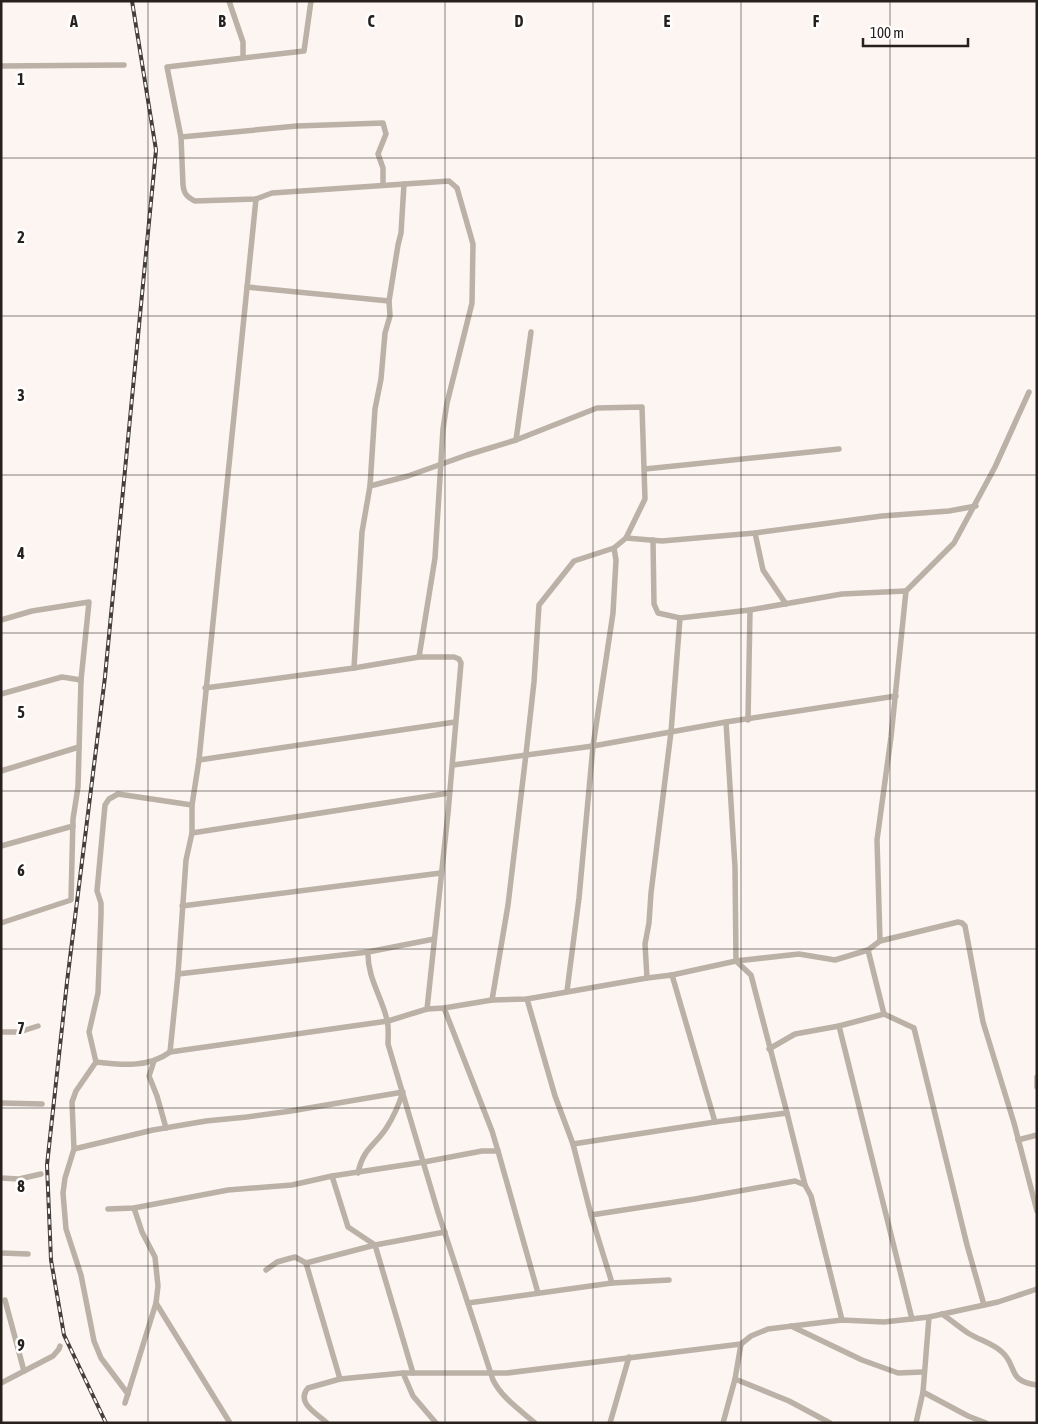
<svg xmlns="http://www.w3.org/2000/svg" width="1038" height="1424" viewBox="0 0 1038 1424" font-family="'Asap Condensed',sans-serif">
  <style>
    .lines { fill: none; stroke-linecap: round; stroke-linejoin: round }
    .street { stroke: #bcb1a6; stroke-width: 5.5 }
    .rail-casing { stroke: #453e3b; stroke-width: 4 }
    .rail { stroke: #fff; stroke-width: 2; stroke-dasharray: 5.5; stroke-linecap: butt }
    .grid { fill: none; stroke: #27201d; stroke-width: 1; stroke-opacity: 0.55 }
    .grid-label { font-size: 16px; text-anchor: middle; font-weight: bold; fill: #27201d; stroke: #fff; stroke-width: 5; stroke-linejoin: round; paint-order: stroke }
  </style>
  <rect width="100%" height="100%" fill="#fcf5f2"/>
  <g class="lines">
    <!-- street -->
    <g class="street">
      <polyline points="229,1 243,42 243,57"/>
      <path d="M311,1L304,51L167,67L181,137L183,185C184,194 187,197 195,201L256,199L272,193L449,181L457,188L473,244L472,303L447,403L443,429L435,558L419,657"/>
      <polyline points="1,66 124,65"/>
      <polyline points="181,137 297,126 383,123 386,134 378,154 383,168 383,184"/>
      <polyline points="247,287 389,301"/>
      <polyline points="516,440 531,332"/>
      <polyline points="645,469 839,449"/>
      <polyline points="370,486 408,476 467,455 516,440 597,408 642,407 645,499 626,538 614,548 616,560 613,613 593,746 579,898 567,991"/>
      <polyline points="755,533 763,570 786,604"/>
      <polyline points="626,538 662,541 755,533 882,516 949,511 976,506"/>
      <polyline points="653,540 654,604 658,613 680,618 750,610 842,594 906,591"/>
      <polyline points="680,618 671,732 651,893 649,923 645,944 647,978 672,975 715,1122"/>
      <polyline points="1,620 32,611 89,602 81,680 78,787 73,819 71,900 1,923"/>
      <polyline points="354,668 362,532 370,486 375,409 381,379 385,333 390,316 389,301 398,245 401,233 404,184"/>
      <polyline points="1,694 62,677 81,680"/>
      <polyline points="748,720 750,610"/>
      <polyline points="726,722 735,867 736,961 751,975 787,1113"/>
      <polyline points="199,760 455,722"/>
      <polyline points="453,765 593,746 726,722 896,696"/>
      <polyline points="1,771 79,747"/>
      <polyline points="192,833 449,793"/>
      <polyline points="1,846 73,826"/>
      <polyline points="182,906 441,873"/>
      <path d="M434,939L368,952C367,977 382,997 387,1020C389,1027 388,1036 388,1044L438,1212L493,1380C502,1398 520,1410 535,1423"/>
      <polyline points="880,941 877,840 891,737 906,591 954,543 995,467 1029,392"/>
      <polyline points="178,974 368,952"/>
      <polyline points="672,975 736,961 799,954 835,960 868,950"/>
      <polyline points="527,999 555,1096 573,1144 591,1215 612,1283"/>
      <polyline points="492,1000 508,905 526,754 534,682 539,605 574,561 614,548"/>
      <polyline points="444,1008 492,1131 498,1151"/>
      <polyline points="427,1009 444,1008 492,1000 527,999 647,978"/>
      <polyline points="884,1014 914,1028 967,1245 984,1305"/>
      <polyline points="1,1032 19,1032 38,1026"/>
      <polyline points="769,1049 795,1034 839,1026"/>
      <polyline points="170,1052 178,974 186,860 192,833 192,805 199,760 256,199"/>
      <polyline points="154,1061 149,1076 157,1096 166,1128"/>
      <path d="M96,1062C120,1065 149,1068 170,1052L388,1021L427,1009L448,813L461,663L459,659L454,657H419L354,668L205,688"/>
      <polyline points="1037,1077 1037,1087"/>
      <polyline points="1,1103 42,1104"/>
      <polyline points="1018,1140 1037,1135"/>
      <polyline points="573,1144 715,1122 787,1113 805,1185 811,1196 842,1320"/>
      <polyline points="74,1149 72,1102 76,1091 96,1062 89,1032 98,993 101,914 101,903 97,891 105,805 109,799 118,794 192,805"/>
      <polyline points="332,1176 348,1227 375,1245 413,1373"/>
      <polyline points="1,1178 19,1179 41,1174"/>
      <polyline points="134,1208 142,1232 155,1257 158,1286 156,1303 230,1423"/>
      <polyline points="108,1209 134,1208 228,1190 292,1185 332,1176 424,1162 482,1151 498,1151 538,1293"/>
      <polyline points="591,1215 695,1199 795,1181 805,1185"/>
      <polyline points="1,1253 28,1254"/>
      <polyline points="306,1263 375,1245 445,1232"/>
      <polyline points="266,1270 277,1262 295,1257 306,1263 340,1379"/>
      <polyline points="5,1300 24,1371"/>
      <polyline points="468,1303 612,1283 669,1280"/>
      <path d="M942,1314C951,1320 959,1327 968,1333C979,1340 992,1343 1002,1352C1018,1366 1006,1381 1037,1385"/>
      <polyline points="912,1319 839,1026 884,1014 868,950 880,941 958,922 962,923 965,926 983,1022 1014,1123 1037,1211"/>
      <polyline points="791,1326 862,1360 898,1373 923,1372"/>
      <polyline points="403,1373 413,1396 436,1423"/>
      <polyline points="735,1379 789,1401 830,1423"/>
      <polyline points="1,1383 53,1356 59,1349 60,1346"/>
      <polyline points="923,1392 968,1416 986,1423"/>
      <path d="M128,1394L101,1358L94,1341L81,1275L66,1229L63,1193L65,1178L74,1149L153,1130L206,1121L247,1117L291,1111L403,1092C399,1104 394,1116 387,1127C375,1146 363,1148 358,1173"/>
      <polyline points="125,1403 156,1303"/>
      <path d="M327,1423C318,1414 295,1403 308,1388L340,1379L403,1373H507L741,1344L751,1336L768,1329L842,1320L884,1322L929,1317L998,1302L1037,1289"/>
      <polyline points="610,1423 629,1357"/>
      <polyline points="723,1423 735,1379 741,1344"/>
      <polyline points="916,1423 923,1392 929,1317"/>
    </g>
    <!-- rail casing -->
    <g class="rail-casing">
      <polyline id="rail" points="106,1423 64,1335 51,1260 47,1165 67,982 105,677 156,150 132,1"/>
    </g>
    <!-- rail -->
    <use href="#rail" class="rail"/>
  </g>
  <!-- grid -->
  <path class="grid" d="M148,1V1423M297,1V1423M445,1V1423M593,1V1423M741,1V1423M890,1V1423M1,158H1037M1,316H1037M1,475H1037M1,633H1037M1,791H1037M1,949H1037M1,1108H1037M1,1266H1037"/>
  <g class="grid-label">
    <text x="74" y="27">A</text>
    <text x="222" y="27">B</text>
    <text x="371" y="27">C</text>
    <text x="519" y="27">D</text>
    <text x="667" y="27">E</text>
    <text x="816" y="27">F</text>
    <text x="21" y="85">1</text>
    <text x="21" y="243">2</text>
    <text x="21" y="401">3</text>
    <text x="21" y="559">4</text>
    <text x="21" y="718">5</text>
    <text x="21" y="876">6</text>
    <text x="21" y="1034">7</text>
    <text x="21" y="1192">8</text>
    <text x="21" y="1351">9</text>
  </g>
  <!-- border -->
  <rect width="1038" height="1424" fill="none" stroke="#27201d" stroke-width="5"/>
  <!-- scale -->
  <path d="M863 38v8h105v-8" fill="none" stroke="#27201d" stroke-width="2.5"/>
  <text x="870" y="38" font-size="15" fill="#27201d" stroke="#ffffff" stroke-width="4" paint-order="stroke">100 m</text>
</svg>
